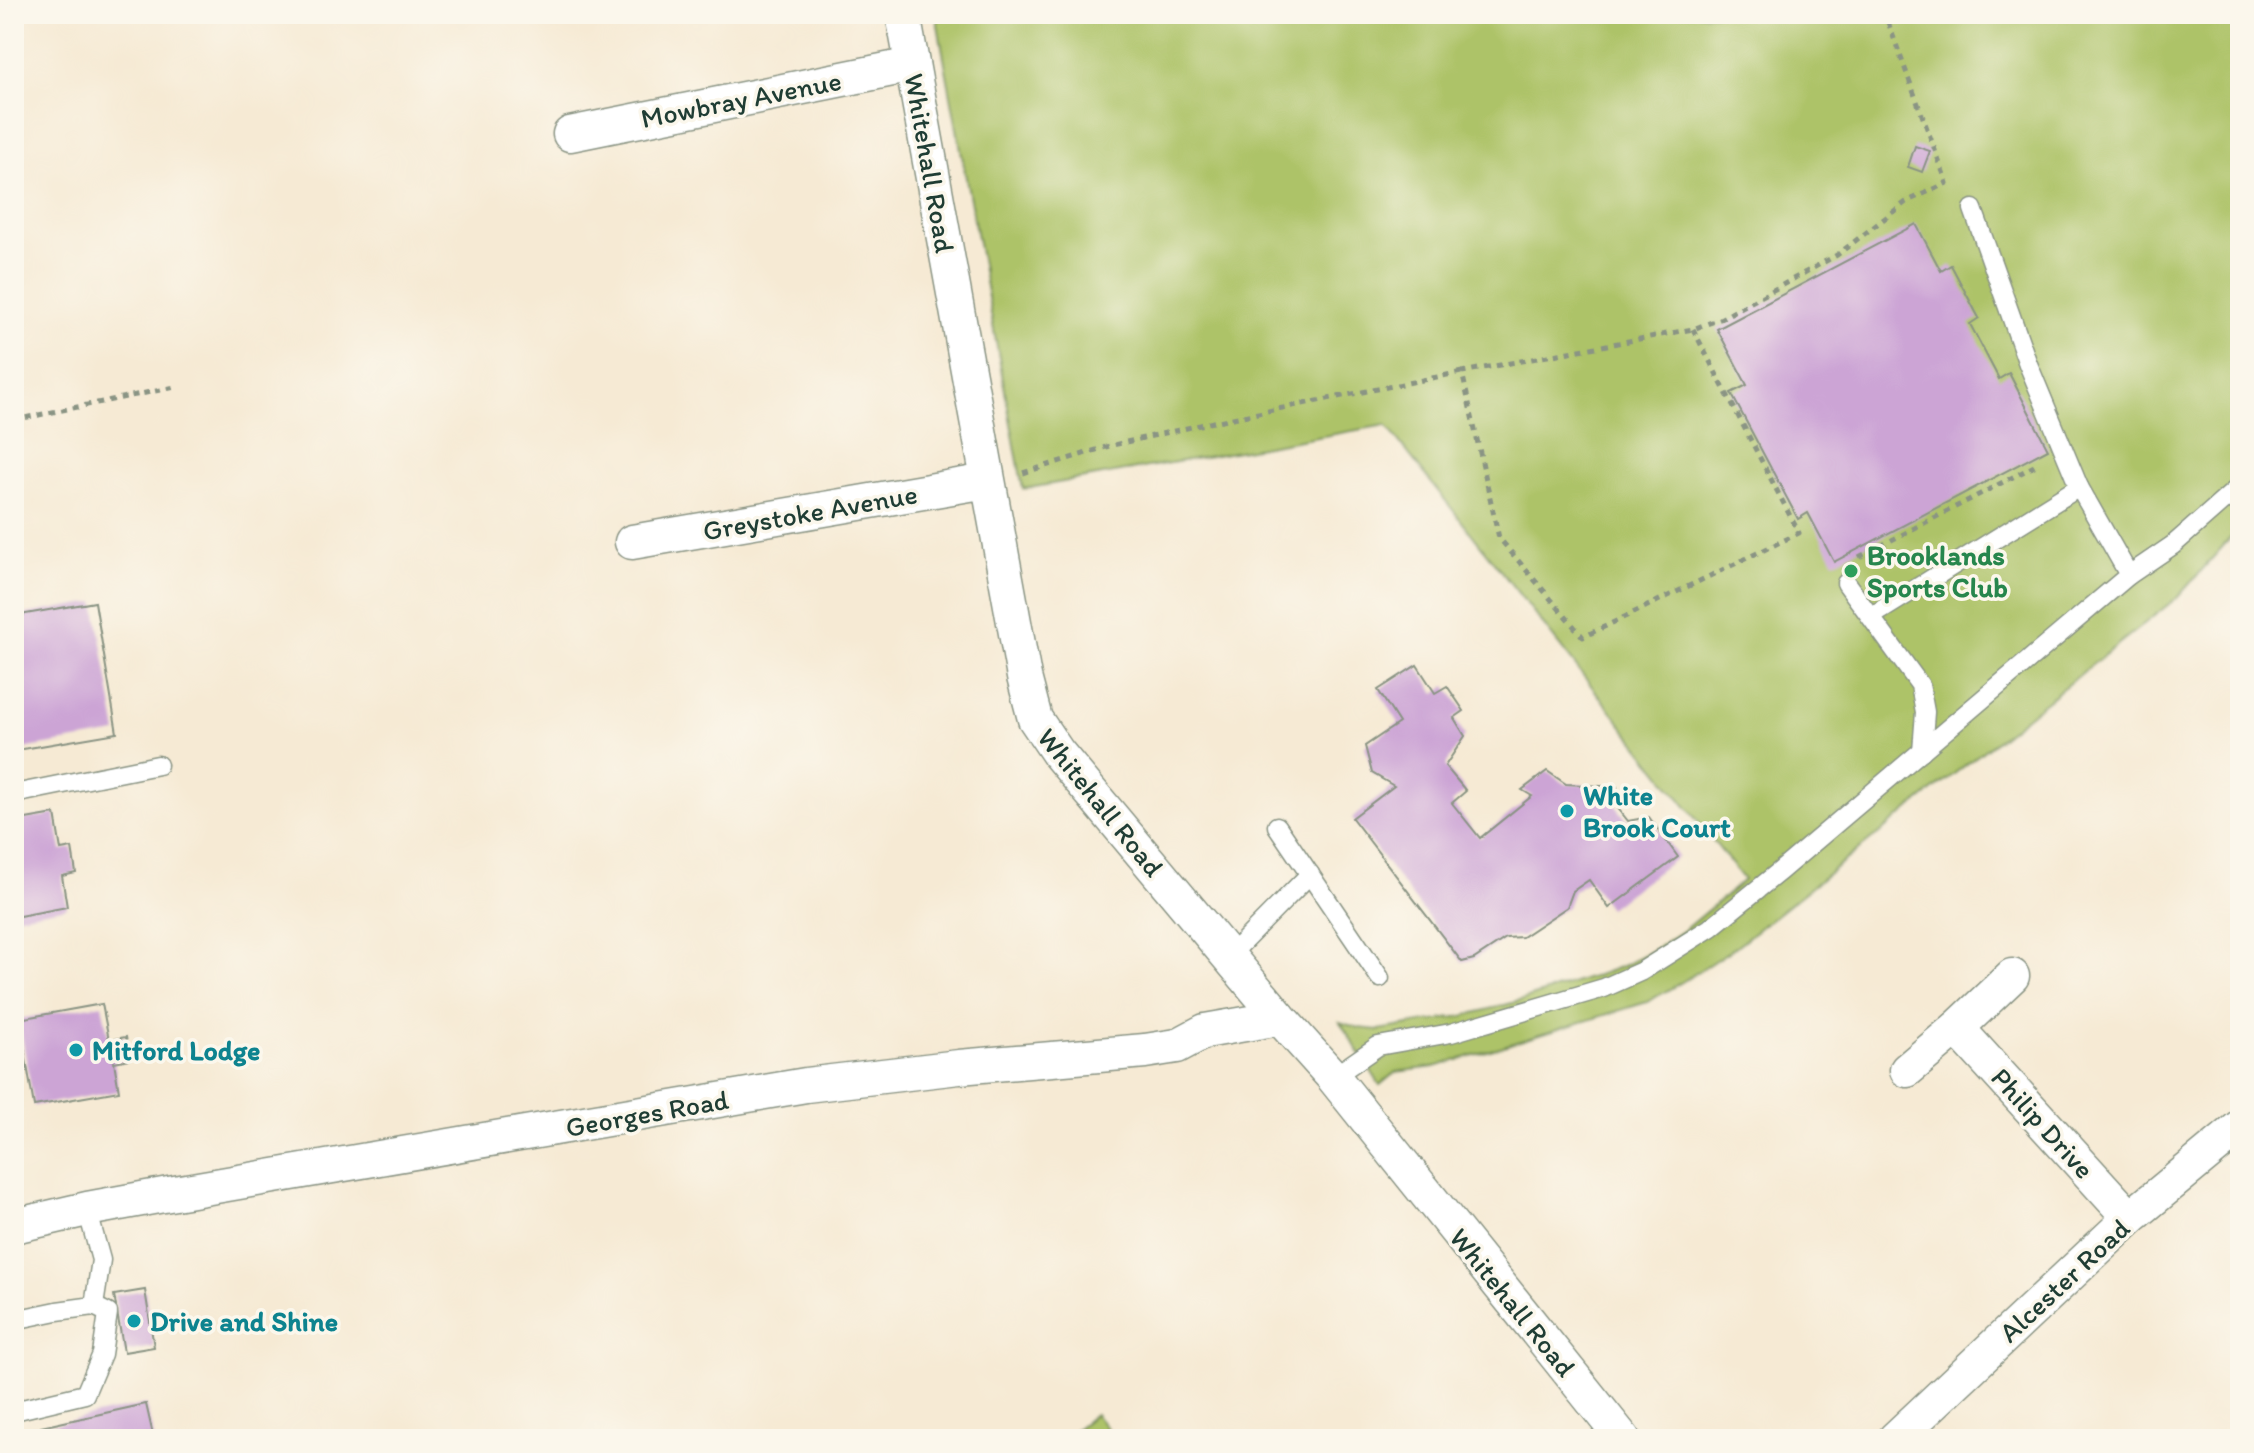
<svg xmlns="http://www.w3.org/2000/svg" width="2254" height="1453" viewBox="0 0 2254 1453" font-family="Itim,sans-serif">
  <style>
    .green { fill: #adc368; stroke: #66804e; stroke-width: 2 }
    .building { fill: #cca4d5 }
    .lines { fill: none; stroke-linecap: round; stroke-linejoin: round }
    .lane-casing { stroke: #8a9484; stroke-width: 21 }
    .street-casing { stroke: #8a9484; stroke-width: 37 }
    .path { stroke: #8a9484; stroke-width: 5; stroke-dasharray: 6 6; stroke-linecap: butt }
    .lane { stroke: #fff; stroke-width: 18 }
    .street { stroke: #fff; stroke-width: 34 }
    .leisure-dot { fill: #2e9e5b; stroke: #fbf7ec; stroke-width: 3 }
    .culture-dot { fill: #0f9aa8; stroke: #fbf7ec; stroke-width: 3 }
    .labels { text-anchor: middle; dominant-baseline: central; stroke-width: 7; stroke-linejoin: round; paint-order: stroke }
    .street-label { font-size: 28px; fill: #1f3d34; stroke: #fbf7ec }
    .leisure-label { font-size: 28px; font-weight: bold; fill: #27864d; stroke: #fbf7ec; text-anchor: start }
    .culture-label { font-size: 28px; font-weight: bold; fill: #0d838f; stroke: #fbf7ec; text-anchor: start }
  </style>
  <rect width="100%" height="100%" fill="#fbf7ec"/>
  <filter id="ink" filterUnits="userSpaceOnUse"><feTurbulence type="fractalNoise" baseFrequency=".0125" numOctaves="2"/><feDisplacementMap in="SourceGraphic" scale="16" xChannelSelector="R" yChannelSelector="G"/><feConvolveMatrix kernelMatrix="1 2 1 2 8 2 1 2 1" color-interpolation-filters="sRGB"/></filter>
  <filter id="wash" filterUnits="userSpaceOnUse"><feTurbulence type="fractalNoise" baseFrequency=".006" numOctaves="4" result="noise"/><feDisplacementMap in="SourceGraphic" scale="32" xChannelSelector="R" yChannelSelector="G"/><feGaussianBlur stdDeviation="1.8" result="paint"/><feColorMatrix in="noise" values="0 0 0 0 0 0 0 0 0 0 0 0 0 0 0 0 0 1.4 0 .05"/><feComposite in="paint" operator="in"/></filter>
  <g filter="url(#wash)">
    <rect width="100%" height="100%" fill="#f6ead4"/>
    <!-- green -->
    <g class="green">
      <polygon points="936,14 2240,14 2240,527 2178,597 2159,612 1734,948 1682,982 1647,1002 1435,1067 1396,1072 1380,1085 1340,1022 1359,1028 1379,1030 1463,1016 1516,1002 1592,977 1625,965 1655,949 1685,929 1744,880 1386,425 1023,489"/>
      <polygon points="1095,1414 1115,1439 1063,1439"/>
    </g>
    <g id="blocks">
      <!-- building -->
      <g class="building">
        <polygon points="1915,146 1930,151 1922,172 1908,167"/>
        <polygon points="1916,224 1941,271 1951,265 1979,318 1970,324 1999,379 2009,373 2048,449 1834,562 1808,513 1798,519 1731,393 1747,385 1717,329"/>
        <polygon points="95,602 117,733 17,750 14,732 14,616"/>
        <polygon points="1417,665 1435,693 1447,686 1464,711 1454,718 1465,736 1445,766 1466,791 1452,803 1480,838 1532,796 1522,790 1547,771 1566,784 1617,787 1616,806 1628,821 1649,817 1678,857 1609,908 1589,880 1573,891 1567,907 1522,937 1506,938 1474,959 1462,962 1352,818 1394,786 1372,773 1365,746 1399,723 1378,690"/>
        <polygon points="55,814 61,850 72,848 76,873 62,876 67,907 14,917 14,821"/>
        <polygon points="102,1004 109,1040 126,1037 130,1059 114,1062 119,1091 34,1106 19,1019"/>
        <polygon points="145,1290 154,1347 124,1352 114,1295"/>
        <polygon points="146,1404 154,1439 44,1439 41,1427"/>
      </g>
    </g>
  </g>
  <g filter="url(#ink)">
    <use href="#blocks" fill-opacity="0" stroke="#8a9484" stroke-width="2"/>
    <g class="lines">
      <!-- lane casing -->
      <g class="lane-casing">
        <g id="lane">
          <polyline points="1973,209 2028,364 2079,487"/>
          <polyline points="2129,575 2173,545 2240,486"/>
          <polyline points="1846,583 1920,685 1925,712 1922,751"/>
          <polyline points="14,794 158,765"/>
          <polyline points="1277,826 1380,978"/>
          <polyline points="1228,957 1310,874"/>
          <polyline points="1333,1077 1378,1046 1451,1033 1604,988 1642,971 1710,928 1780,871 2129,575 2079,487 1872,616"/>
          <polyline points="87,1209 101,1260 94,1306"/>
          <polyline points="14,1320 57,1311 94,1306 108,1313 102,1354 85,1394 14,1411"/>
        </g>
      </g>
      <!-- street casing -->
      <g class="street-casing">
        <g id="street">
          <polyline points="903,14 1024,677 1035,719 1058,753 1280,1018 1333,1077 1623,1439"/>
          <polyline points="570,134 912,65"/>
          <polyline points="632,542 987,481"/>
          <polyline points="1957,1028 2130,1218"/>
          <polyline points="1907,1070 1957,1028 2012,976"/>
          <polyline points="14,1226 87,1209 169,1194 806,1085 959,1067 1145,1051 1177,1046 1205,1031 1280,1018"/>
          <polyline points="1895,1439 2130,1218 2240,1127"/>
        </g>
      </g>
      <!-- path -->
      <g class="path">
        <polyline points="1693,329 1799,533 1583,637 1499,538 1462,372 1693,329 1720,319 1837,255 1906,202 1947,183 1885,14"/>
        <polyline points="14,420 175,387"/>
        <polyline points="1023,473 1109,446 1213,422 1462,372"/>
        <polyline points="1859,557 2038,464"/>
      </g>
      <!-- lane -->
      <use href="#lane" class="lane"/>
      <!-- street -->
      <use href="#street" class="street"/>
    </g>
  </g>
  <!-- markers -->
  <circle class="leisure-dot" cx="1851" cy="571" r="8"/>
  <g class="culture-dot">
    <circle cx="1567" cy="811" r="8"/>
    <circle cx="76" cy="1050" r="8"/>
    <circle cx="134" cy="1321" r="8"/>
  </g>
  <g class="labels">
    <!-- street labels -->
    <g class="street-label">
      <text transform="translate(741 99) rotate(-11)">Mowbray Avenue</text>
      <text transform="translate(930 163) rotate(80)">Whitehall Road</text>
      <text transform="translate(810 512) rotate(-10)">Greystoke Avenue</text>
      <text transform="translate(1101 802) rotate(51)">Whitehall Road</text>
      <text transform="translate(647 1113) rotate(-10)">Georges Road</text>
      <text transform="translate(2043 1123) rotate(48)">Philip Drive</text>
      <text transform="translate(2064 1280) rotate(-43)">Alcester Road</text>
      <text transform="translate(1513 1302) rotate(51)">Whitehall Road</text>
    </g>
    <!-- leisure labels -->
    <g class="leisure-label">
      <text x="1867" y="555">Brooklands<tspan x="1867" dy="32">Sports Club</tspan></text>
    </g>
    <!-- culture labels -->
    <g class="culture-label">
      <text x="1583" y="795">White<tspan x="1583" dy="32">Brook Court</tspan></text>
      <text x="92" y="1050">Mitford Lodge</text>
      <text x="150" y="1321">Drive and Shine</text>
    </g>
  </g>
  <!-- margin -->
  <rect width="2254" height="1453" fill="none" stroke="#fbf7ec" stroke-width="48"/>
</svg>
